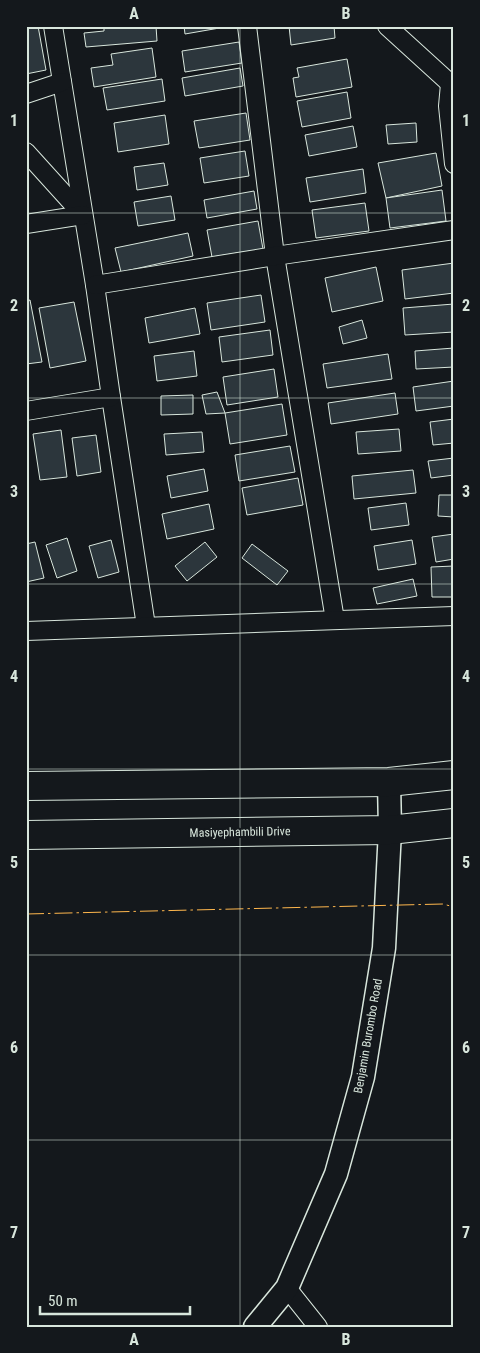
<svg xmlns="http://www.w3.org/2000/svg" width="480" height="1353" viewBox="0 0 480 1353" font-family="'Roboto Condensed',sans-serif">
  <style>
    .building { fill: #2c363c; stroke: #d8e6dc }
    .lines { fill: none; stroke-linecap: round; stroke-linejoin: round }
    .minor-casing { stroke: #d8e6dc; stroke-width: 20 }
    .tertiary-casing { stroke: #d8e6dc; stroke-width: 25 }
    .primary-casing { stroke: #d8e6dc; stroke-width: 30 }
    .minor { stroke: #14181c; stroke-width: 18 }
    .tertiary { stroke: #14181c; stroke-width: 22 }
    .primary { stroke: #14181c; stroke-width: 28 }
    .power { stroke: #ffb74d; stroke-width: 1; stroke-dasharray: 18 4 2.5 4; stroke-linecap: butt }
    .grid { fill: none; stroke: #d8e6dc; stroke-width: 1; stroke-opacity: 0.55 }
    .labels { text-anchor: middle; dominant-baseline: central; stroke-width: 4; stroke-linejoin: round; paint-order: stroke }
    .street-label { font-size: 12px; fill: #d8e6dc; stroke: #14181c }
    .neatline { fill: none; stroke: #d8e6dc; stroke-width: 2 }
    .grid-label { font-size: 16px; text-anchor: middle; font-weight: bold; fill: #d8e6dc }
  </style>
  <rect width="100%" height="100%" fill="#14181c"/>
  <!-- building -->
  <g class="building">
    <polygon points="26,26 38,26 46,70 26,74"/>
    <polygon points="104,26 156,26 157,41 86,47 84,33 104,31"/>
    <polygon points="184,26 231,26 185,34"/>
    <polygon points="289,26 334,26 335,38 291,45"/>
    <polygon points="239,42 242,63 185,72 182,51"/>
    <polygon points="152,48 156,77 94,87 91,68 113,65 111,54"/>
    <polygon points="347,59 352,87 296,97 293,78 299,77 297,68"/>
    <polygon points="240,68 243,86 185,96 182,78"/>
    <polygon points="162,79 165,101 107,110 103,88"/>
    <polygon points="347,92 351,118 302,127 297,101"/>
    <polygon points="246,113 250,140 199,148 194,121"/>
    <polygon points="165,115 169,144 118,152 114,123"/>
    <polygon points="416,123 417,142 388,144 386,125"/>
    <polygon points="353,126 357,147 309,156 305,135"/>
    <polygon points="245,151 249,176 204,183 200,158"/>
    <polygon points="436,153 442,186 386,198 378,163"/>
    <polygon points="164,163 168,185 137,190 134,167"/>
    <polygon points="363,169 366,193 310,202 306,178"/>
    <polygon points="442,190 446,221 390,228 386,198"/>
    <polygon points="254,191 257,209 207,218 204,200"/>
    <polygon points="171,196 175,220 138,226 134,202"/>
    <polygon points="365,203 369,231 316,238 312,210"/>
    <polygon points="258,221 263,249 212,257 207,230"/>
    <polygon points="188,233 193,256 121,272 115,248"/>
    <polygon points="454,263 454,293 405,299 402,270"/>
    <polygon points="376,267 383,301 332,312 325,278"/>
    <polygon points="261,295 265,322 211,330 207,303"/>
    <polygon points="30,300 42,362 26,364 26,301"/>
    <polygon points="74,302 86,361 50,368 39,308"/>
    <polygon points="454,304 454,332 405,335 403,308"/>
    <polygon points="195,308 200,334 149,343 145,318"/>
    <polygon points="362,320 367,338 343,344 339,327"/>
    <polygon points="270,330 273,355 222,362 219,337"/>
    <polygon points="454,348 454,367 416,369 415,351"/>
    <polygon points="194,351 197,376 157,381 154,356"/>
    <polygon points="388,354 392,379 327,388 323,364"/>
    <polygon points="274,369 278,397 227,405 223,377"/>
    <polygon points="454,381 454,406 416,411 413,387"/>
    <polygon points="217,392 225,413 206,414 202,395"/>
    <polygon points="395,393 398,414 331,424 328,403"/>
    <polygon points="193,395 193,414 161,415 161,396"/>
    <polygon points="282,404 287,435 230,444 225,413"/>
    <polygon points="454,419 454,443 433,445 430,422"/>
    <polygon points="399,429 401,451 358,454 356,432"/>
    <polygon points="61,430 67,477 40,480 33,434"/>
    <polygon points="202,432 204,452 166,455 164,434"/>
    <polygon points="96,435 101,472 77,476 72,438"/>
    <polygon points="290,446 295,472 239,481 235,455"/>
    <polygon points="454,458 454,475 431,478 428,461"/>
    <polygon points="204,469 208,491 171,498 167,476"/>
    <polygon points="413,470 416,493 354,499 352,476"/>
    <polygon points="298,478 303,505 247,515 242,488"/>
    <polygon points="439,495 454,495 454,517 438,516"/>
    <polygon points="406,503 409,525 371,530 368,508"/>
    <polygon points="209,504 214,529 167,539 162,514"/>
    <polygon points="454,534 454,559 436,562 432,537"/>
    <polygon points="67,538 77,571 57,578 46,545"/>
    <polygon points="111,540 119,572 98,578 89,546"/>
    <polygon points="412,540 416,564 378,570 374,546"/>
    <polygon points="35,542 44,578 26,582 26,544"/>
    <polygon points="205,542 217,557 187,581 175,566"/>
    <polygon points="252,544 288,571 277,585 242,558"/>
    <polygon points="454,566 454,597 432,597 431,567"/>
    <polygon points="413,579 417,596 377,604 373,588"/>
  </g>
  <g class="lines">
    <!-- minor casing -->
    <g class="minor-casing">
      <g id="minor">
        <polyline points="53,26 95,285 111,397 146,626"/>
        <polyline points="247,26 275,256 335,620"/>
        <polyline points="387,26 454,87"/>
        <polyline points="450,84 448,106 454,164"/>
        <polyline points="26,94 62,82"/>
        <polyline points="26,152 83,215"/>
        <polyline points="26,224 83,215"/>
        <polyline points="95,285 275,256 454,230"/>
        <polyline points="26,411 111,397"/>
        <polyline points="26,631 454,616"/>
        <polyline points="287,1288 318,1327"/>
      </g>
    </g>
    <!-- tertiary casing -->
    <g class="tertiary-casing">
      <polyline id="tertiary" points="255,1327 287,1288 336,1174 363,1077 384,948 390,830 389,782"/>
    </g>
    <!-- primary casing -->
    <g class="primary-casing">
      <g id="primary">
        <polyline points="26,786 389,782 454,775"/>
        <polyline points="26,835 390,830 454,823"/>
      </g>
    </g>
    <!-- minor -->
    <use href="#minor" class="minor"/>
    <!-- tertiary -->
    <use href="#tertiary" class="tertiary"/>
    <!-- primary -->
    <use href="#primary" class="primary"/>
    <!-- power -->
    <polyline class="power" points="26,914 443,904 454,907"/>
  </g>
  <!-- grid -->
  <path class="grid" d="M240,26V1327M26,213H454M26,398H454M26,584H454M26,769H454M26,955H454M26,1140H454"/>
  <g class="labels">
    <!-- street labels -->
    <g class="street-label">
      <text transform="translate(240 832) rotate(-1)">Masiyephambili Drive</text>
      <text transform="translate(368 1036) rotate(-80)">Benjamin Burombo Road</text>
    </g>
  </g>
  <!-- border -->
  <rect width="480" height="1353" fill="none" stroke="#14181c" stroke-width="55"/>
  <!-- scale -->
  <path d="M40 1306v8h150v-8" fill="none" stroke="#d8e6dc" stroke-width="2.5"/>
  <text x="48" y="1306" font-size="15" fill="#d8e6dc" stroke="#14181c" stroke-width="4" paint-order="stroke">50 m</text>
  <rect x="28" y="28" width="424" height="1298" class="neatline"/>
  <g class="grid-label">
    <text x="134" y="19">A</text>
    <text x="346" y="19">B</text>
    <text x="14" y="126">1</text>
    <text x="466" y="126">1</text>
    <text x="14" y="311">2</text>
    <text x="466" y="311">2</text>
    <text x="14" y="497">3</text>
    <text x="466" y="497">3</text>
    <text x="14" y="682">4</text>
    <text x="466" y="682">4</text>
    <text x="14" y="868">5</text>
    <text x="466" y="868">5</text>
    <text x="14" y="1053">6</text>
    <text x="466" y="1053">6</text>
    <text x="14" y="1238">7</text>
    <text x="466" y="1238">7</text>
    <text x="134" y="1345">A</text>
    <text x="346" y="1345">B</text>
  </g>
</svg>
